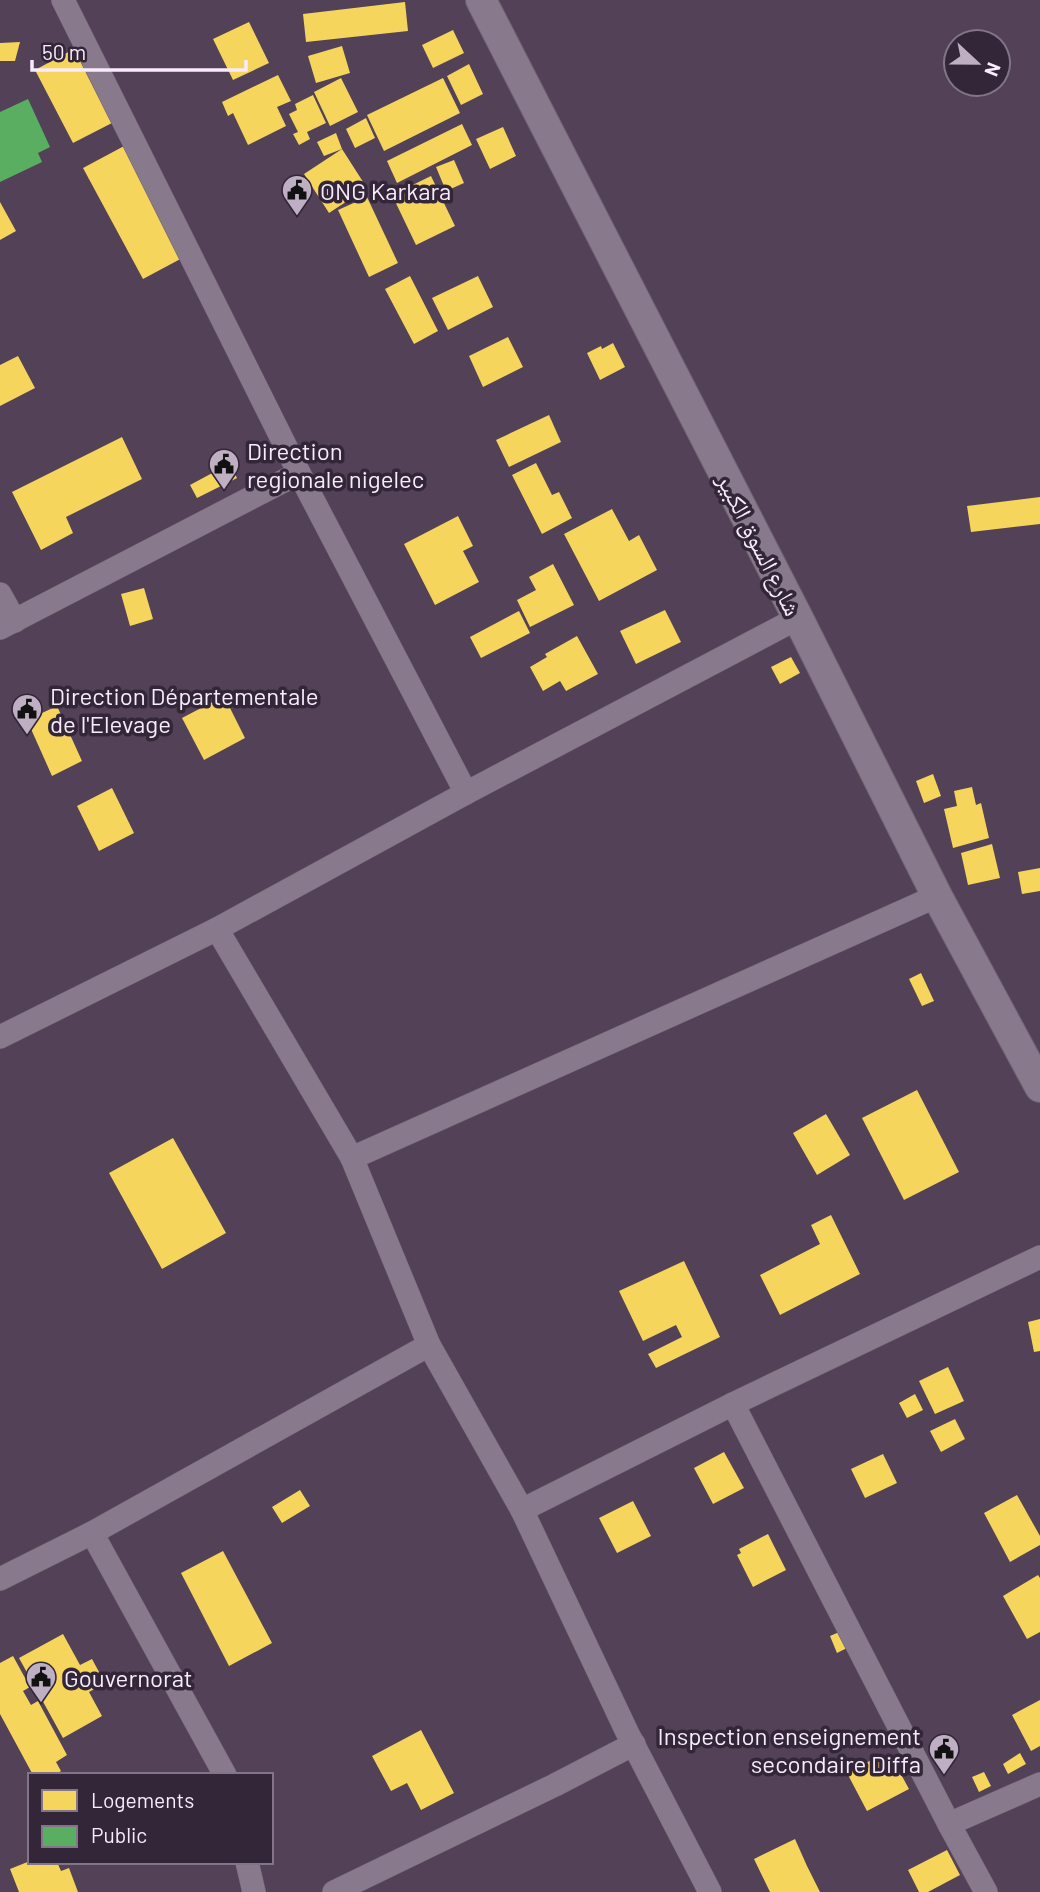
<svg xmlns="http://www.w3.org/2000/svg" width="1040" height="1892" viewBox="0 0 1040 1892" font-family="Barlow,'Noto Naskh Arabic',sans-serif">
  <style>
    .homes { fill: #f6d55c }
    .public { fill: #5aae61 }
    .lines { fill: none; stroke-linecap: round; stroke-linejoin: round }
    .minor-casing { stroke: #6e6072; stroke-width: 24 }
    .tertiary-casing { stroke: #6e6072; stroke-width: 32 }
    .minor { stroke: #88798c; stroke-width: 23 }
    .tertiary { stroke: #88798c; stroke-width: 30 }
    .labels { text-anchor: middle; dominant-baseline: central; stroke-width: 7; stroke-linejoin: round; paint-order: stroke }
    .poi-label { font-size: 24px; fill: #f8ecfc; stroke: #342639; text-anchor: start }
    .street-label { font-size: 24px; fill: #f8ecfc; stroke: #342639 }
  </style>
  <rect width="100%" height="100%" fill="#524157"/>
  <!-- homes -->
  <g class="homes">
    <polygon points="405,2 408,31 306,42 303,14"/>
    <polygon points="249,22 269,63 233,80 213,39"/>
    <polygon points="453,30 464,53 433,68 422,45"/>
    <polygon points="20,42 15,61 0,61 0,43"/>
    <polygon points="342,46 350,73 316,83 308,56"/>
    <polygon points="74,49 112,123 73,143 35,70"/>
    <polygon points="469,64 483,94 461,105 447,76"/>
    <polygon points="278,75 291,101 277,107 286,126 248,145 233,113 228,116 222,102"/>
    <polygon points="341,78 358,112 330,126 314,92"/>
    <polygon points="443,78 460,113 384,151 367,115"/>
    <polygon points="313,95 326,123 307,132 310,139 299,145 293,134 298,132 289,114 297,110 295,104"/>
    <polygon points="366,118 375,138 355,148 346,129"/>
    <polygon points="462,124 472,145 397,183 387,161"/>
    <polygon points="503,127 516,156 490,169 476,139"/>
    <polygon points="336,133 342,149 367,188 329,213 304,174 342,149 324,156 317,142"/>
    <polygon points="126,145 186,256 143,279 83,168"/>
    <polygon points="454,160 464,183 446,191 436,167"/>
    <polygon points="431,176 455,226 416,245 392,195"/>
    <polygon points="367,197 398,263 369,277 338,210"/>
    <polygon points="0,202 16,231 0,240"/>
    <polygon points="410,276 438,331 414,344 385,289"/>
    <polygon points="478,276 493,307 448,330 432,298"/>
    <polygon points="508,337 523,367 483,387 469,356"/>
    <polygon points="613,343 625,367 600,380 587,353 601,346 602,349"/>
    <polygon points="18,356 35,388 0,406 0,365"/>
    <polygon points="549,415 561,442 509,467 496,440"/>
    <polygon points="122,437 142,479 66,517 73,533 41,550 12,492"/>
    <polygon points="536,463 552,495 559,492 572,518 542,534 512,475"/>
    <polygon points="229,464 237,478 197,498 190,485"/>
    <polygon points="1040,497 1040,524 971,532 967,506"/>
    <polygon points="612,509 629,541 639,535 657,570 599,601 564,534"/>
    <polygon points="458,516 473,546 463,551 479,582 435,605 404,544"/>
    <polygon points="553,564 574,605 530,627 517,600 536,590 529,577"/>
    <polygon points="144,588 153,619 130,626 121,594"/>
    <polygon points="665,610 681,642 636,664 620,631"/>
    <polygon points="519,611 530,633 481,658 470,637"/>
    <polygon points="577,636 598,674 566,691 560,681 543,691 530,667 547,657 545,654"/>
    <polygon points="791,657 800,673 780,684 771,667"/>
    <polygon points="224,696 245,738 204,760 182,718"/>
    <polygon points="57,706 82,761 52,776 27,720"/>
    <polygon points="933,774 941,796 924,803 916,781"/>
    <polygon points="972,787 976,805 981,803 989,838 953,848 944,809 957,806 954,791"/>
    <polygon points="112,788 134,833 99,851 77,806"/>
    <polygon points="992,844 1000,878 968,885 961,853"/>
    <polygon points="1040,868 1040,891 1022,894 1018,872"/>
    <polygon points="921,973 934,1001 922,1006 909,979"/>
    <polygon points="917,1090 959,1172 904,1200 862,1118"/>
    <polygon points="826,1114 850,1155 817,1175 793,1133"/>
    <polygon points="173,1138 226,1233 162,1269 109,1173"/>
    <polygon points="831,1215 860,1274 780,1315 760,1275 820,1244 811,1225"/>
    <polygon points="684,1261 720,1337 656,1368 648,1354 682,1337 676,1325 643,1341 619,1291"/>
    <polygon points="1040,1319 1040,1351 1034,1352 1028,1322"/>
    <polygon points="948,1367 964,1401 935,1414 919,1381"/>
    <polygon points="915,1394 923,1410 907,1418 899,1403"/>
    <polygon points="955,1419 965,1439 941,1452 930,1431"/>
    <polygon points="724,1452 744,1488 713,1504 694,1468"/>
    <polygon points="883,1454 897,1483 865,1498 851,1469"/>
    <polygon points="300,1490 310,1506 282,1523 272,1507"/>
    <polygon points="1017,1495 1040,1536 1040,1545 1010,1562 984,1513"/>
    <polygon points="633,1501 651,1536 617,1553 599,1518"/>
    <polygon points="768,1534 786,1570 753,1587 737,1555 741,1553 739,1549"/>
    <polygon points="223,1551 272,1643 229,1666 181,1573"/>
    <polygon points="1038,1575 1040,1578 1040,1632 1027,1639 1003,1596"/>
    <polygon points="846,1629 853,1645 837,1653 830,1636"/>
    <polygon points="63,1634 80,1665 92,1659 105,1683 89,1692 102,1716 63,1738 19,1658"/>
    <polygon points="13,1656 30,1687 23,1691 31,1705 38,1701 67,1755 56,1762 61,1771 55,1775 33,1775 0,1714 0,1663"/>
    <polygon points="1040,1700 1040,1746 1031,1751 1012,1715"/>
    <polygon points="421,1730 454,1793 421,1810 407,1783 391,1791 372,1756"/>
    <polygon points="1020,1753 1026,1764 1008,1774 1003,1764"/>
    <polygon points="877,1757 885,1773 897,1767 909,1789 867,1811 847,1773"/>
    <polygon points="984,1772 991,1786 979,1792 972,1777"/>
    <polygon points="795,1839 807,1866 820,1892 770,1892 754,1859"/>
    <polygon points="947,1850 960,1875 928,1892 919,1892 908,1870"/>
    <polygon points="30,1861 57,1862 61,1871 69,1868 78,1892 19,1892 10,1869"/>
  </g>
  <!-- public -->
  <polygon class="public" points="28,99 50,147 38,153 42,162 0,182 0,112"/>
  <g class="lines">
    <!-- minor casing -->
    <g class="minor-casing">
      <g id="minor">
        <polyline points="63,0 299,473 466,793"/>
        <polyline points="0,594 15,621"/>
        <polyline points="0,628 299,473"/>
        <polyline points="217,929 352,1158 429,1345 522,1510 627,1732 710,1892"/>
        <polyline points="0,1037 217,929 466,793 798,618"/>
        <polyline points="352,1158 937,896"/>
        <polyline points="733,1404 949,1824 986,1892"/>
        <polyline points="522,1510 733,1404 1040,1257"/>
        <polyline points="92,1533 225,1775"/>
        <polyline points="0,1579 92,1533 429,1345"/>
        <polyline points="949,1824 1040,1784"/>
        <polyline points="247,1862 254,1892"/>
        <polyline points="334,1892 555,1785 634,1744"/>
      </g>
    </g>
    <!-- tertiary casing -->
    <g class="tertiary-casing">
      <polyline id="tertiary" points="481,0 798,618 937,896 1040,1087"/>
    </g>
    <!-- minor -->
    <use href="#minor" class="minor"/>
    <!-- tertiary -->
    <use href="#tertiary" class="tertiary"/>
  </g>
  <!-- icons -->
  <defs>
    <g id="civic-pin" transform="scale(1.575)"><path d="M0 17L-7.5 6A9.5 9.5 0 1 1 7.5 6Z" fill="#beb0c2" stroke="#342639"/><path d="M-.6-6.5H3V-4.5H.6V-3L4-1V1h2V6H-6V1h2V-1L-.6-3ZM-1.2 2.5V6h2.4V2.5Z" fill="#111"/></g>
  </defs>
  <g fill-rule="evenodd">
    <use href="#civic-pin" x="297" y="190"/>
    <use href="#civic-pin" x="224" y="464"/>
    <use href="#civic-pin" x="27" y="709"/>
    <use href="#civic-pin" x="41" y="1677"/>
    <use href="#civic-pin" x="944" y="1749"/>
  </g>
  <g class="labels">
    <!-- poi labels -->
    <g class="poi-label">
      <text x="320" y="190">ONG Karkara</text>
      <text x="247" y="450">Direction<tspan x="247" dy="28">regionale nigelec</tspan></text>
      <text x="50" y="695">Direction Départementale<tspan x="50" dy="28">de l'Elevage</tspan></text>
      <text x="64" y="1677">Gouvernorat</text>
      <text x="921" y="1735" text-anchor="end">Inspection enseignement<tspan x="921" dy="28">secondaire Diffa</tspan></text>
    </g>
    <!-- street labels -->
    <g class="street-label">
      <text transform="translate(760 544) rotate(63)">شارع السوق الكبير</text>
    </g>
  </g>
  <!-- legend -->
  <rect x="28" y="1773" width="245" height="91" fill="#342639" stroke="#827587" stroke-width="2"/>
  <rect x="42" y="1790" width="35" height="21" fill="#f6d55c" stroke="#827587" stroke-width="2"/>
  <text x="91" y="1808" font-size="21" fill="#f8ecfc">Logements</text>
  <rect x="42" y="1826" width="35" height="21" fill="#5aae61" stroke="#827587" stroke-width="2"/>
  <text x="91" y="1843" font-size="21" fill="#f8ecfc">Public</text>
  <!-- north arrow -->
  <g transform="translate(977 63) rotate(112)"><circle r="33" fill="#342639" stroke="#827587" stroke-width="2"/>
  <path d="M0-5L12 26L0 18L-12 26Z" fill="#beb0c2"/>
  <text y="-10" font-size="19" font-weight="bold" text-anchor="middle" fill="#f8ecfc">N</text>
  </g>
  <!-- scale -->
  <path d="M32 60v10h214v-10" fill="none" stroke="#f8ecfc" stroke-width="3.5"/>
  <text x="42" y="60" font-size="21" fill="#f8ecfc" stroke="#342639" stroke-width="5" paint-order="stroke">50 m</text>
</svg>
